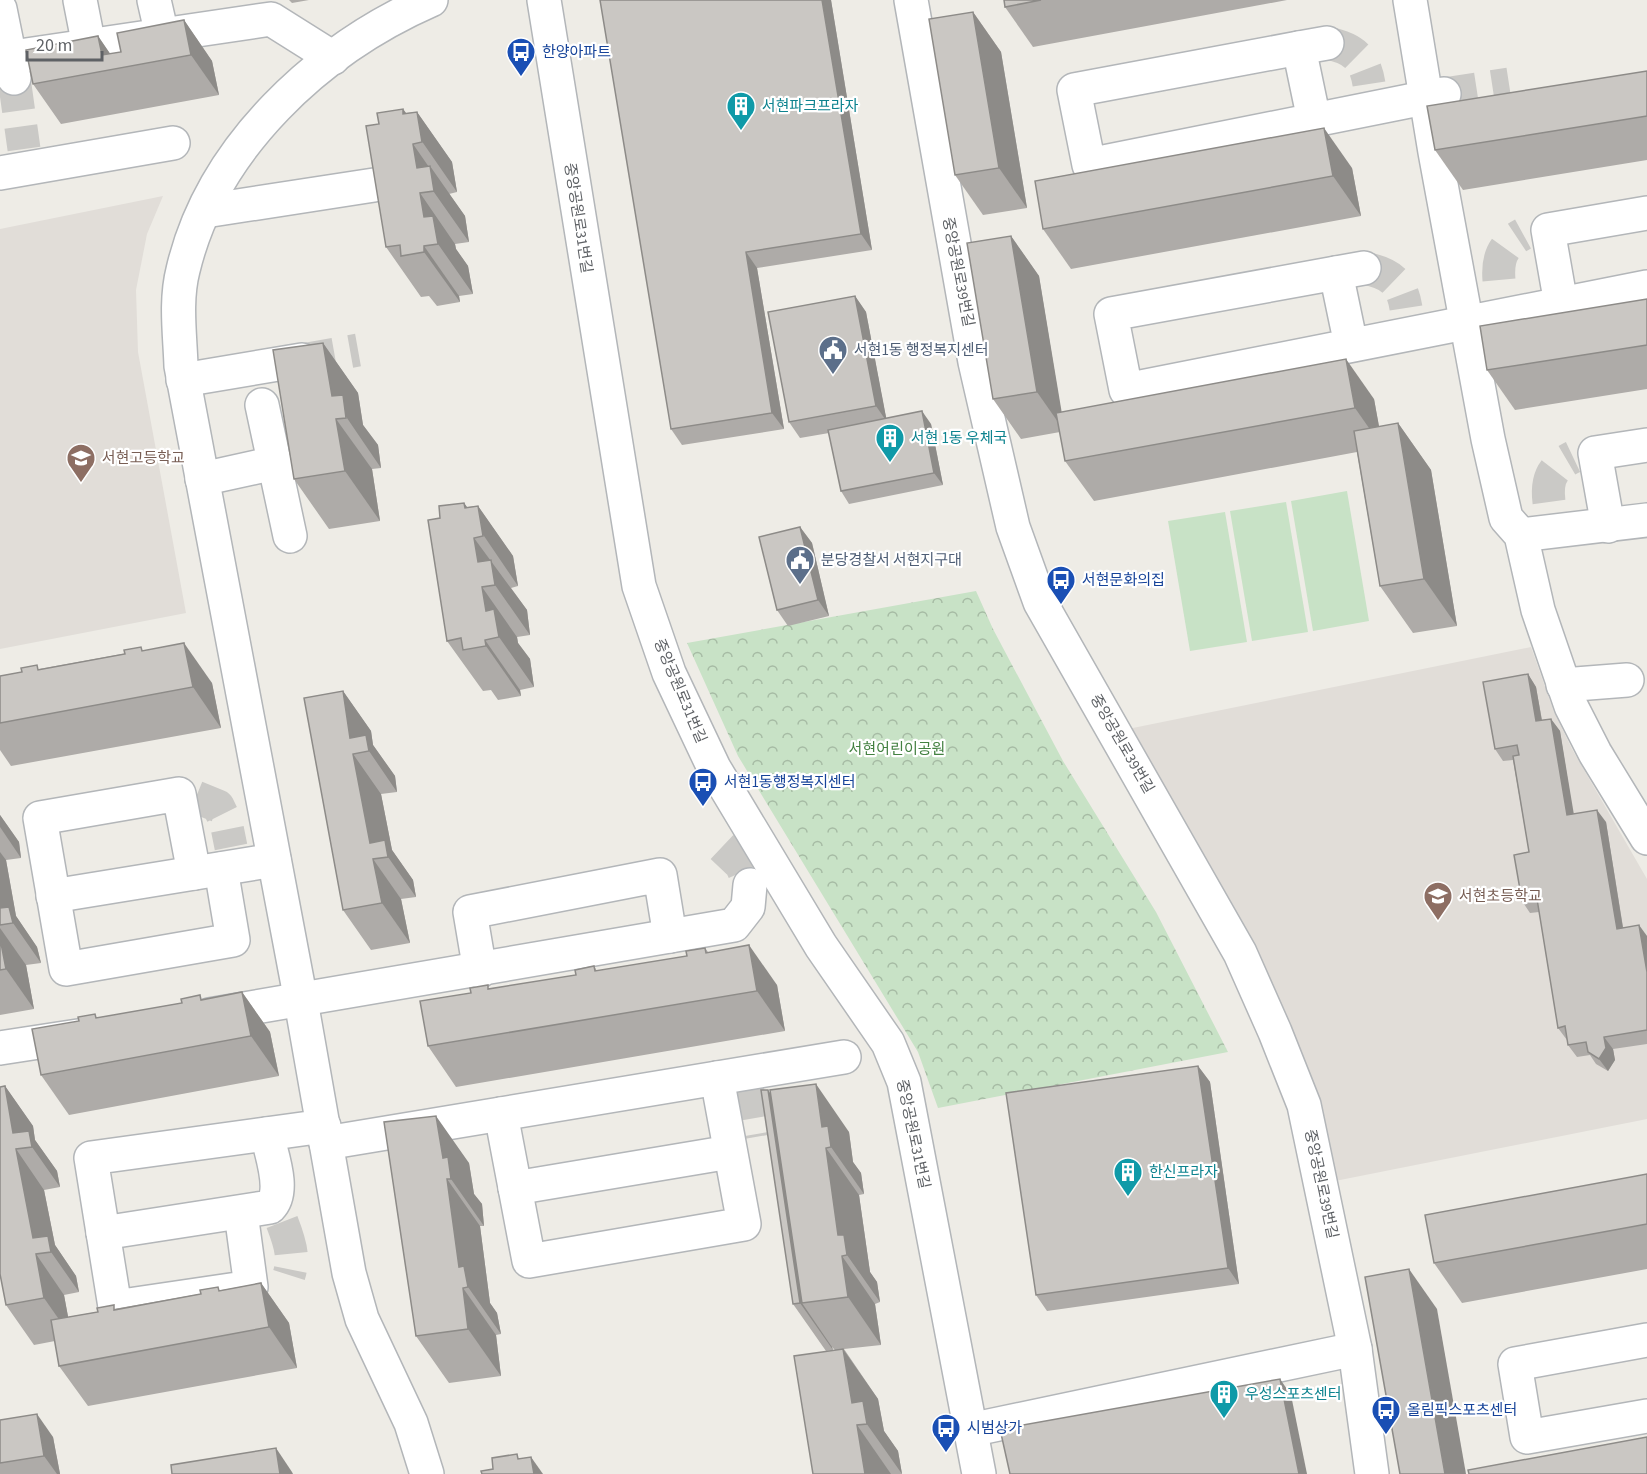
<svg xmlns="http://www.w3.org/2000/svg" width="1647" height="1474" viewBox="0 0 1647 1474" font-family="'Source Sans 3','Noto Sans KR',sans-serif">
  <style>
    .education { fill: #e1ddd8 }
    .grass { fill: #c8e2c6 }
    .forest { fill: url(#forest-crowns) }
    .lines { fill: none; stroke-linecap: round; stroke-linejoin: round }
    .minor-tunnel { stroke: #cac9c6; stroke-width: 33; stroke-dasharray: 33 16; stroke-linecap: butt }
    .minor-casing { stroke: #b3b6b9; stroke-width: 36 }
    .minor { stroke: #fff; stroke-width: 33 }
    .wall { fill: #aeaba8 }
    .shaded-wall { fill: #8d8b88 }
    .building { fill: #cac7c3; stroke: #8d8b88; stroke-width: 1.5 }
    .labels { text-anchor: middle; dominant-baseline: central; stroke-width: 4.5; stroke-linejoin: round; paint-order: stroke }
    .transit-label { font-size: 15px; fill: #164399; stroke: #fff; text-anchor: start }
    .culture-label { font-size: 15px; fill: #0d838f; stroke: #fff; text-anchor: start }
    .street-label { font-size: 15px; fill: #5e6165; stroke: #fff }
    .service-label { font-size: 15px; fill: #4e5e75; stroke: #fff; text-anchor: start }
    .education-label { font-size: 15px; fill: #785e54; stroke: #fff; text-anchor: start }
    .park-label { font-size: 15px; fill: #438141; stroke: #fff }
  </style>
  <defs>
    <pattern id="forest-crowns" width="20" height="18" patternUnits="userSpaceOnUse" patternTransform="scale(1.5)"><rect width="20" height="18" fill="#c8e2c6"/><path d="M2 6a3 3 0 1 1 6 0M12 15a3 3 0 1 1 6 0" fill="none" stroke="#a6bba4"/></pattern>
  </defs>
  <rect width="100%" height="100%" fill="#eeece6"/>
  <!-- education -->
  <g class="education">
    <polygon points="163,196 147,234 136,290 138,352 186,613 0,649 0,229"/>
    <polygon points="1531,647 1554,712 1572,749 1647,879 1647,1119 1330,1182 1118,731"/>
  </g>
  <!-- grass -->
  <g class="grass">
    <polygon points="1347,491 1369,621 1313,631 1291,501"/>
    <polygon points="1286,502 1308,632 1252,641 1230,511"/>
    <polygon points="1225,512 1247,642 1190,651 1168,521"/>
  </g>
  <!-- forest -->
  <polygon class="forest" points="976,591 993,629 1063,761 1156,912 1228,1052 938,1108 918,1052 738,756 687,643"/>
  <g class="lines">
    <!-- minor-tunnel -->
    <g class="minor-tunnel">
      <path d="M1327,43C1353,48 1365,58 1369,84"/>
      <polyline points="14,78 24,149"/>
      <polyline points="1444,94 1509,84"/>
      <path d="M1364,268C1390,273 1402,282 1406,308"/>
      <path d="M1499,280C1497,257 1503,245 1523,234"/>
      <polyline points="302,360 358,350"/>
      <path d="M1549,502C1546,479 1552,467 1573,457"/>
      <polyline points="196,797 218,806 226,822 231,847"/>
      <polyline points="722,847 741,865 750,885"/>
      <polyline points="747,1086 756,1137"/>
      <path d="M282,1222C289,1240 295,1256 289,1275"/>
    </g>
    <!-- minor casing -->
    <g class="minor-casing">
      <g id="minor">
        <polyline points="80,0 89,46"/>
        <polyline points="154,0 162,35"/>
        <polyline points="544,0 639,586 669,673 714,768 821,946 888,1043 904,1082 979,1474"/>
        <polyline points="911,0 975,362 1013,527 1040,602 1240,953 1275,1032 1304,1105 1355,1349 1372,1474"/>
        <polyline points="1410,0 1435,152 1488,439 1506,518 1521,535 1538,610 1571,706 1595,753 1647,838"/>
        <polyline points="0,9 14,78"/>
        <polyline points="1299,48 1327,43"/>
        <polyline points="0,59 271,19 333,58"/>
        <polyline points="1314,120 1299,48 1074,90 1089,165 1444,94"/>
        <polyline points="0,173 173,143"/>
        <polyline points="205,211 374,185"/>
        <polyline points="1336,273 1364,268"/>
        <polyline points="1561,304 1548,230 1647,213"/>
        <polyline points="1351,345 1336,273 1111,314 1126,390 1647,287"/>
        <polyline points="183,380 302,360"/>
        <polyline points="262,405 290,536"/>
        <polyline points="202,479 275,463"/>
        <polyline points="1608,526 1595,453 1647,445"/>
        <polyline points="1521,535 1647,520"/>
        <polyline points="1563,685 1627,680"/>
        <polyline points="194,873 179,794 40,818 66,969 233,940 221,869"/>
        <polyline points="53,896 274,860"/>
        <polyline points="480,971 470,912 660,875 670,936"/>
        <polyline points="209,1015 734,925 748,907 750,885"/>
        <polyline points="0,1048 78,1036"/>
        <polyline points="501,1114 529,1261 744,1224 717,1078"/>
        <polyline points="326,1143 844,1057"/>
        <polyline points="515,1188 730,1152"/>
        <polyline points="241,1213 251,1287 115,1307 91,1158 324,1126"/>
        <path d="M103,1233L270,1207C286,1191 271,1154 267,1134"/>
        <polyline points="1647,1340 1515,1364 1527,1437 1647,1416"/>
        <polyline points="970,1430 1355,1349"/>
        <path d="M427,1474L411,1423L362,1319L349,1273L301,1001L181,366C180,335 175,301 183,270C212,147 319,49 431,0"/>
      </g>
    </g>
    <!-- minor -->
    <use href="#minor" class="minor"/>
  </g>
  <!-- wall -->
  <g class="wall">
    <polygon points="289,0 309,0 292,3"/>
    <polygon points="831,0 872,250 757,268 784,429 682,445 671,429"/>
    <polygon points="1004,0 1287,0 1033,47 1005,7"/>
    <polygon points="973,12 1001,52 1027,208 983,215 955,175"/>
    <polygon points="184,20 212,61 219,95 61,124 33,84 98,36 110,54 121,52"/>
    <polygon points="1647,71 1647,160 1463,190 1435,150"/>
    <polygon points="403,109 406,113 417,112 452,162 457,192 449,194 465,216 469,242 455,244 456,249 468,266 473,294 459,296 460,302 437,306 429,296 421,297 386,247 379,124"/>
    <polygon points="1352,168 1361,216 1071,269 1043,229"/>
    <polygon points="1011,236 1039,276 1061,412 1374,399 1379,427 1398,423 1431,470 1457,626 1413,633 1380,586 1357,452 1094,501 1065,461 1060,432 1021,439 993,399"/>
    <polygon points="855,296 866,312 886,418 931,424 943,485 849,504 841,491 829,433 800,438 789,422"/>
    <polygon points="1647,299 1647,389 1515,410 1487,370"/>
    <polygon points="323,343 358,393 363,425 378,445 381,468 372,469 380,521 329,529 294,479"/>
    <polygon points="464,503 467,507 478,506 513,556 518,586 511,588 527,610 530,635 517,637 518,643 530,659 534,687 520,690 521,696 498,700 491,690 483,691 447,641 440,518"/>
    <polygon points="800,527 812,543 829,616 788,626 777,610"/>
    <polygon points="144,650 212,683 221,728 11,766 0,750 0,676"/>
    <polygon points="1528,674 1536,687 1542,720 1551,719 1560,731 1573,814 1606,822 1623,927 1647,936 1647,1044 1613,1049 1615,1060 1608,1071 1596,1064 1590,1055 1577,1057 1568,1045 1567,1040 1558,1028 1539,912 1530,913 1522,901 1529,852 1513,760 1503,761 1495,749"/>
    <polygon points="343,691 371,731 373,745 395,776 397,792 381,794 392,850 413,880 416,897 401,899 410,943 371,950 343,910"/>
    <polygon points="0,815 19,842 21,858 6,860 16,916 37,947 41,963 26,965 34,1009 0,1015"/>
    <polygon points="705,948 708,952 777,985 785,1031 456,1087 428,1046 490,989 576,975 594,966 597,971 687,956"/>
    <polygon points="242,992 270,1032 279,1076 69,1115 41,1075 98,1018"/>
    <polygon points="1198,1066 1210,1082 1239,1284 1047,1311 1036,1295"/>
    <polygon points="5,1086 33,1126 35,1140 57,1171 60,1187 44,1190 55,1245 76,1276 79,1292 64,1295 68,1317 261,1283 289,1323 297,1368 88,1406 59,1366 55,1341 34,1345 6,1305"/>
    <polygon points="771,1093 849,1132 853,1162 861,1173 864,1194 859,1195 870,1272 877,1282 880,1302 875,1304 881,1345 844,1349 878,1399 884,1431 898,1451 902,1474 813,1474 835,1350 832,1347 833,1350 826,1351 793,1304"/>
    <polygon points="384,1122 469,1163 474,1194 482,1204 484,1226 480,1226 490,1303 497,1313 501,1334 496,1335 501,1376 449,1383 416,1336"/>
    <polygon points="1647,1174 1647,1269 1462,1303 1434,1263"/>
    <polygon points="0,1420 53,1437 60,1474 0,1474"/>
  </g>
  <!-- shaded-wall -->
  <g class="shaded-wall">
    <polygon points="822,0 831,0 872,250 861,234"/>
    <polygon points="973,12 1001,52 1027,208 999,168"/>
    <polygon points="184,20 212,61 219,95 191,55"/>
    <polygon points="98,36 120,68 102,55"/>
    <polygon points="403,109 421,134 417,112 452,162 457,192 403,114"/>
    <polygon points="1324,128 1352,168 1361,216 1333,176"/>
    <polygon points="413,144 431,170 430,166 465,216 469,242 417,168"/>
    <polygon points="420,193 455,244 456,249 468,266 473,294 438,244 424,217"/>
    <polygon points="1011,236 1039,276 1065,432 1037,392"/>
    <polygon points="424,246 459,296 460,302 424,252"/>
    <polygon points="746,252 757,268 784,429 772,413"/>
    <polygon points="855,296 866,312 887,422 876,406"/>
    <polygon points="323,343 358,393 363,425 378,445 381,468 332,396"/>
    <polygon points="1346,359 1374,399 1383,448 1355,408"/>
    <polygon points="922,411 931,424 943,485 934,473"/>
    <polygon points="336,419 372,469 380,521 345,471"/>
    <polygon points="1398,423 1431,470 1457,626 1424,579"/>
    <polygon points="464,503 482,528 478,506 513,556 518,586 465,508"/>
    <polygon points="800,527 812,543 829,616 818,600"/>
    <polygon points="474,538 527,610 530,635 495,585 478,562"/>
    <polygon points="482,587 517,637 518,643 530,659 534,687 499,637 486,611"/>
    <polygon points="485,640 520,690 521,696 486,646"/>
    <polygon points="184,643 212,683 221,728 193,687"/>
    <polygon points="1528,674 1536,687 1544,733 1536,721"/>
    <polygon points="343,691 371,731 373,745 395,776 397,792 369,751 350,738"/>
    <polygon points="1551,719 1560,731 1576,827 1567,815"/>
    <polygon points="353,754 381,794 392,850 413,880 416,897 388,857 370,843"/>
    <polygon points="1597,810 1606,822 1625,941 1617,929"/>
    <polygon points="0,815 19,842 21,858 0,827"/>
    <polygon points="0,852 6,860 16,916 37,947 41,963 13,923 0,917"/>
    <polygon points="373,859 401,899 410,943 382,903"/>
    <polygon points="1639,925 1647,936 1647,972"/>
    <polygon points="0,928 26,965 34,1009 6,969 0,938"/>
    <polygon points="749,945 777,985 785,1031 757,991"/>
    <polygon points="242,992 270,1032 279,1076 251,1036"/>
    <polygon points="1604,1037 1613,1049 1615,1060 1608,1071 1599,1059"/>
    <polygon points="1198,1066 1210,1082 1239,1284 1228,1268"/>
    <polygon points="816,1084 849,1132 853,1162 861,1173 864,1194 831,1147 822,1127"/>
    <polygon points="5,1086 33,1126 35,1140 57,1171 60,1187 32,1147 13,1133"/>
    <polygon points="768,1090 801,1137 802,1303 832,1347 833,1350 800,1303"/>
    <polygon points="436,1116 469,1163 474,1194 482,1204 484,1226 451,1179 443,1158"/>
    <polygon points="826,1148 859,1195 870,1272 877,1282 880,1302 847,1255 838,1235"/>
    <polygon points="16,1149 44,1190 55,1245 76,1276 79,1292 51,1252 33,1238"/>
    <polygon points="447,1179 480,1226 490,1303 497,1313 501,1334 468,1287 459,1267"/>
    <polygon points="36,1254 64,1295 72,1338 44,1298"/>
    <polygon points="842,1256 875,1304 881,1345 848,1297"/>
    <polygon points="1409,1269 1437,1309 1466,1474 1445,1474"/>
    <polygon points="261,1283 289,1323 297,1368 269,1327"/>
    <polygon points="463,1288 496,1335 501,1376 468,1329"/>
    <polygon points="843,1349 878,1399 884,1431 898,1451 902,1474 852,1403"/>
    <polygon points="1280,1379 1291,1395 1307,1474 1299,1474"/>
    <polygon points="37,1414 53,1437 60,1474 57,1474 44,1456"/>
    <polygon points="857,1425 891,1474 865,1474"/>
    <polygon points="276,1448 292,1472 293,1474 280,1474"/>
    <polygon points="531,1457 543,1474 534,1474"/>
  </g>
  <!-- building -->
  <g class="building">
    <polygon points="600,0 822,0 861,234 746,252 772,413 671,429"/>
    <polygon points="1004,0 1041,0 1005,7"/>
    <polygon points="973,12 999,168 955,175 929,19"/>
    <polygon points="184,20 191,55 33,84 26,50 98,36 102,55 121,52 117,33"/>
    <polygon points="1647,71 1647,116 1435,150 1427,106"/>
    <polygon points="403,109 403,114 417,112 422,142 413,144 417,168 430,166 434,191 420,193 424,217 433,216 438,244 424,246 424,252 401,256 400,245 386,247 366,126 379,124 377,113"/>
    <polygon points="1324,128 1333,176 1043,229 1035,181"/>
    <polygon points="1011,236 1037,392 993,399 967,243"/>
    <polygon points="855,296 876,406 789,422 768,312"/>
    <polygon points="1647,299 1647,345 1487,370 1480,326"/>
    <polygon points="323,343 332,396 343,395 346,418 336,419 345,471 294,479 273,350"/>
    <polygon points="1346,359 1355,408 1065,461 1056,413"/>
    <polygon points="922,411 934,473 841,491 828,430"/>
    <polygon points="1398,423 1424,579 1380,586 1354,431"/>
    <polygon points="464,503 465,508 478,506 483,536 474,538 478,562 491,560 495,585 482,587 486,611 494,609 499,637 485,640 486,646 463,650 461,638 447,641 428,520 440,518 439,506"/>
    <polygon points="800,527 818,600 777,610 759,537"/>
    <polygon points="184,643 193,687 0,723 0,676 22,672 21,668 37,665 38,670 125,654 124,650 141,647 142,651"/>
    <polygon points="1528,674 1536,721 1551,719 1567,815 1597,810 1617,929 1639,925 1647,972 1647,1030 1604,1037 1606,1048 1599,1059 1588,1052 1586,1042 1568,1045 1565,1026 1558,1028 1537,899 1522,901 1514,855 1529,852 1513,756 1519,755 1517,745 1495,749 1483,682"/>
    <polygon points="343,691 350,738 366,735 369,751 353,754 370,843 385,840 388,857 373,859 382,903 343,910 304,698"/>
    <polygon points="9,907 13,923 0,925 0,908"/>
    <polygon points="0,938 6,969 0,970"/>
    <polygon points="749,945 757,991 428,1046 420,1001 471,993 470,988 488,985 488,989 576,975 575,970 594,966 595,971 687,956 686,951 705,948 706,953"/>
    <polygon points="242,992 251,1036 41,1075 32,1029 79,1021 78,1017 95,1014 96,1018 182,1003 181,999 200,995 201,1000"/>
    <polygon points="1198,1066 1228,1268 1036,1295 1006,1093"/>
    <polygon points="816,1084 822,1127 828,1126 831,1147 826,1148 838,1235 844,1235 847,1255 842,1256 848,1297 802,1303 770,1090"/>
    <polygon points="5,1086 13,1133 29,1131 32,1147 16,1149 33,1238 48,1236 51,1252 36,1254 44,1298 6,1305 0,1274 0,1087"/>
    <polygon points="761,1090 768,1090 800,1303 793,1304"/>
    <polygon points="436,1116 443,1158 448,1157 451,1179 447,1179 459,1267 464,1266 468,1287 463,1288 468,1329 416,1336 384,1122"/>
    <polygon points="1647,1174 1647,1224 1434,1263 1425,1215"/>
    <polygon points="1409,1269 1445,1474 1400,1474 1365,1277"/>
    <polygon points="261,1283 269,1327 59,1366 51,1320 98,1312 97,1308 114,1305 114,1310 201,1294 200,1290 218,1287 219,1291"/>
    <polygon points="843,1349 852,1403 863,1401 867,1424 857,1425 865,1474 813,1474 794,1356"/>
    <polygon points="1280,1379 1299,1474 1010,1474 1000,1429"/>
    <polygon points="37,1414 44,1456 0,1463 0,1420"/>
    <polygon points="1647,1437 1647,1474 1469,1474 1468,1470"/>
    <polygon points="276,1448 280,1474 172,1474 171,1465"/>
    <polygon points="517,1454 518,1459 531,1457 534,1474 482,1474 481,1471 493,1469 492,1458"/>
  </g>
  <!-- icons -->
  <defs>
    <g id="bus-pin" transform="scale(1.5)"><path d="M0 17L-7.5 6A9.5 9.5 0 1 1 7.5 6Z" fill="#1a4fb4" stroke="#fff"/><path d="M-5-6H5V4H4V6H2V4H-2V6H-4V4H-5ZM-3.5-4V0h7V-4ZM-3.5 1.2v1.5H-2V1.2ZM2 1.2v1.5H3.5V1.2Z" fill="#fff"/></g>
    <g id="building-pin" transform="scale(1.5)"><path d="M0 17L-7.5 6A9.5 9.5 0 1 1 7.5 6Z" fill="#0f9aa8" stroke="#fff"/><path d="M-4-6H4V6H1V3H-1V6H-4ZM-2.5-4.3h1.7v1.8h-1.7ZM.8-4.3h1.7v1.8H.8ZM-2.5-1h1.7V.8h-1.7ZM.8-1h1.7V.8H.8Z" fill="#fff"/></g>
    <g id="civic-pin" transform="scale(1.5)"><path d="M0 17L-7.5 6A9.5 9.5 0 1 1 7.5 6Z" fill="#5c6f8a" stroke="#fff"/><path d="M-.6-6.5H3V-4.5H.6V-3L4-1V1h2V6H-6V1h2V-1L-.6-3ZM-1.2 2.5V6h2.4V2.5Z" fill="#fff"/></g>
    <g id="school-pin" transform="scale(1.5)"><path d="M0 17L-7.5 6A9.5 9.5 0 1 1 7.5 6Z" fill="#8d6e63" stroke="#fff"/><path d="M0-5L7-2L0 1L-7-2ZM-4 1L0 2.5L4 1V4Q0 6-4 4Z" fill="#fff"/></g>
  </defs>
  <g fill-rule="evenodd">
    <use href="#bus-pin" x="521" y="52"/>
    <use href="#building-pin" x="741" y="106"/>
    <use href="#civic-pin" x="833" y="350"/>
    <use href="#building-pin" x="890" y="438"/>
    <use href="#school-pin" x="81" y="458"/>
    <use href="#civic-pin" x="800" y="560"/>
    <use href="#bus-pin" x="1061" y="580"/>
    <use href="#bus-pin" x="703" y="782"/>
    <use href="#school-pin" x="1438" y="896"/>
    <use href="#building-pin" x="1128" y="1172"/>
    <use href="#building-pin" x="1224" y="1394"/>
    <use href="#bus-pin" x="1386" y="1410"/>
    <use href="#bus-pin" x="946" y="1428"/>
  </g>
  <g class="labels">
    <!-- transit labels -->
    <g class="transit-label">
      <text x="542" y="52">한양아파트</text>
      <text x="1082" y="580">서현문화의집</text>
      <text x="724" y="782">서현1동행정복지센터</text>
      <text x="1407" y="1410">올림픽스포츠센터</text>
      <text x="967" y="1428">시범상가</text>
    </g>
    <!-- culture labels -->
    <g class="culture-label">
      <text x="762" y="106">서현파크프라자</text>
      <text x="911" y="438">서현 1동 우체국</text>
      <text x="1149" y="1172">한신프라자</text>
      <text x="1245" y="1394">우성스포츠센터</text>
    </g>
    <!-- street labels -->
    <g class="street-label">
      <text transform="translate(578 218) rotate(81)">중앙공원로31번길</text>
      <text transform="translate(958 272) rotate(79)">중앙공원로39번길</text>
      <text transform="translate(680 691) rotate(67)">중앙공원로31번길</text>
      <text transform="translate(1122 744) rotate(60)">중앙공원로39번길</text>
      <text transform="translate(913 1134) rotate(78)">중앙공원로31번길</text>
      <text transform="translate(1321 1184) rotate(78)">중앙공원로39번길</text>
    </g>
    <!-- service labels -->
    <g class="service-label">
      <text x="854" y="350">서현1동 행정복지센터</text>
      <text x="821" y="560">분당경찰서 서현지구대</text>
    </g>
    <!-- education labels -->
    <g class="education-label">
      <text x="102" y="458">서현고등학교</text>
      <text x="1459" y="896">서현초등학교</text>
    </g>
    <!-- park labels -->
    <g class="park-label">
      <text x="897" y="749">서현어린이공원</text>
    </g>
  </g>
  <!-- scale -->
  <path d="M27 51v9h75v-9" fill="none" stroke="#5e6165" stroke-width="3"/>
  <text x="36" y="51" font-size="18" fill="#5e6165" stroke="#ffffff" stroke-width="4.5" paint-order="stroke">20 m</text>
</svg>
